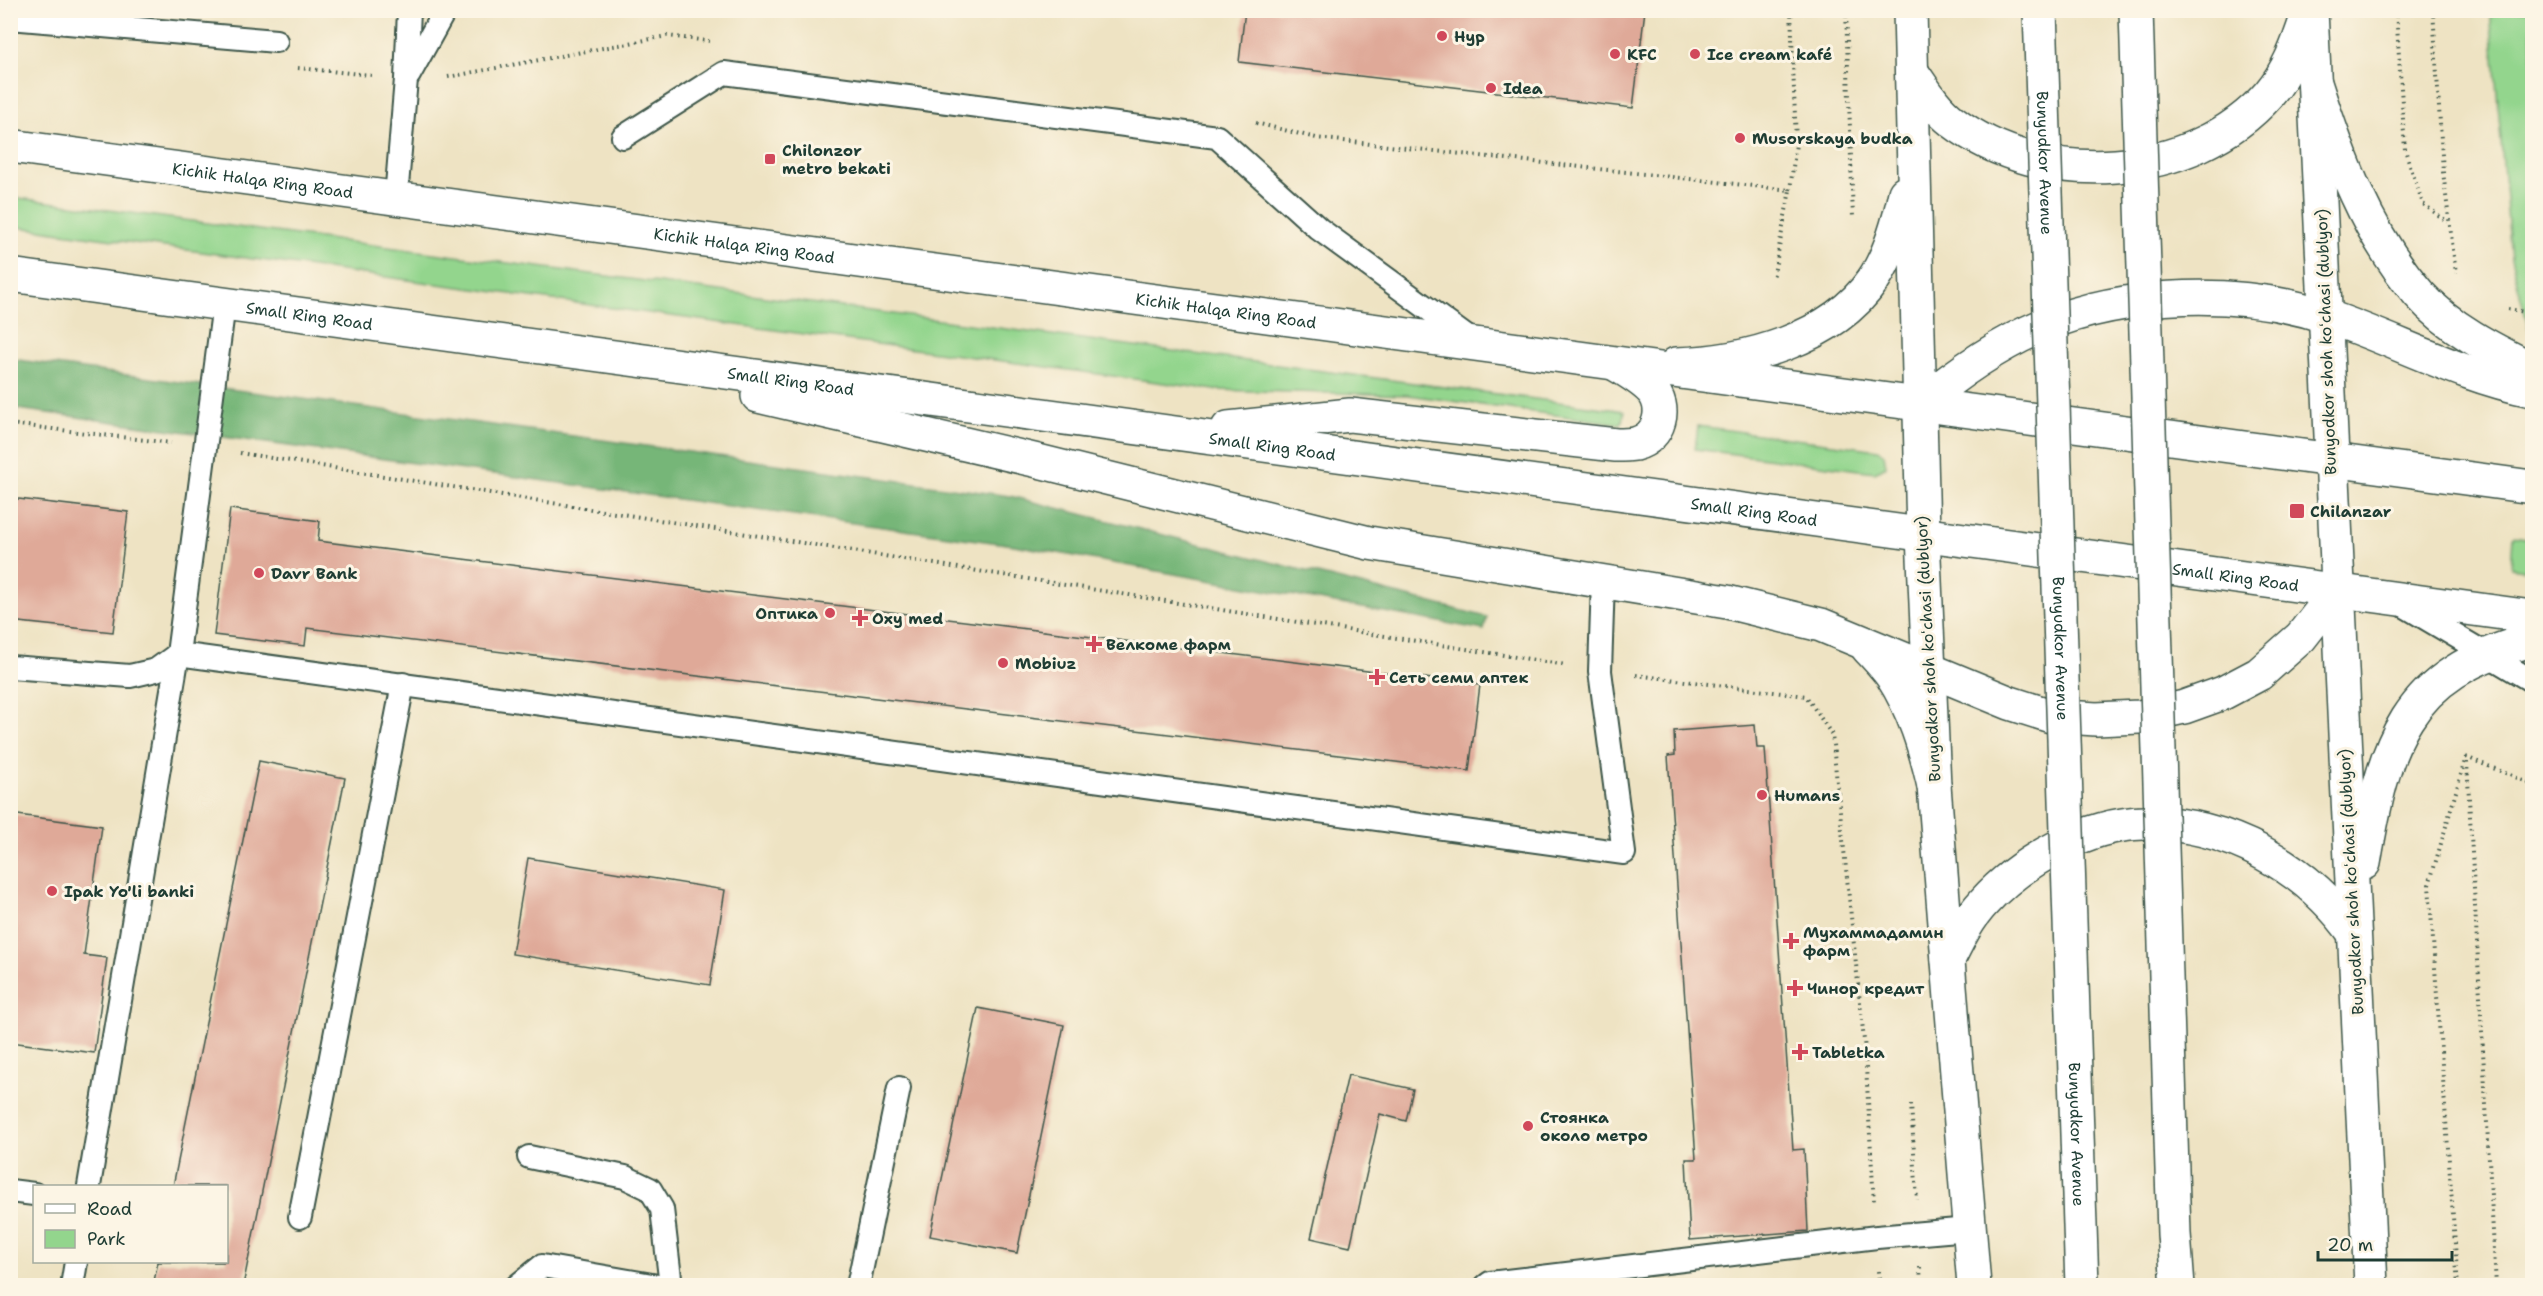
<svg xmlns="http://www.w3.org/2000/svg" width="2543" height="1296" viewBox="0 0 2543 1296" font-family="'Shantell Sans',sans-serif">
  <style>
    .green { fill: #93d58d; stroke: #598960; stroke-width: 1.5 }
    .forest { fill: #76b678; stroke: #4a7a56; stroke-width: 1.5 }
    .building { fill: #dfa998 }
    .lines { fill: none; stroke-linecap: round; stroke-linejoin: round }
    .lane-casing { stroke: #3e5649; stroke-width: 26 }
    .secondary-casing { stroke: #3e5649; stroke-width: 36 }
    .highway-casing { stroke: #3e5649; stroke-width: 36 }
    .path { stroke: #3e5649; stroke-width: 4; stroke-dasharray: 1.5 4.5; stroke-linecap: butt }
    .lane { stroke: #fff; stroke-width: 22 }
    .secondary { stroke: #fff; stroke-width: 33 }
    .highway { stroke: #fff; stroke-width: 33 }
    .primary-bridge-casing { stroke: #3e5649; stroke-width: 36; stroke-linecap: butt }
    .primary-bridge { stroke: #fff; stroke-width: 33 }
    .poi-dot { fill: #d1495b; stroke: #fcf5e5; stroke-width: 2 }
    .labels { text-anchor: middle; dominant-baseline: central; stroke-width: 6; stroke-linejoin: round; paint-order: stroke }
    .poi-label { font-size: 16px; font-weight: bold; fill: #1f3d34; stroke: #fcf5e5; text-anchor: start }
    .street-label { font-size: 16px; fill: #1f3d34; stroke: #fcf5e5 }
  </style>
  <rect width="100%" height="100%" fill="#fcf5e5"/>
  <filter id="ink" filterUnits="userSpaceOnUse"><feTurbulence type="fractalNoise" baseFrequency=".0167" numOctaves="2"/><feDisplacementMap in="SourceGraphic" scale="12" xChannelSelector="R" yChannelSelector="G"/><feConvolveMatrix kernelMatrix="1 2 1 2 8 2 1 2 1" color-interpolation-filters="sRGB"/></filter>
  <filter id="wash" filterUnits="userSpaceOnUse"><feTurbulence type="fractalNoise" baseFrequency=".008" numOctaves="4" result="noise"/><feDisplacementMap in="SourceGraphic" scale="24" xChannelSelector="R" yChannelSelector="G"/><feGaussianBlur stdDeviation="1.35" result="paint"/><feColorMatrix in="noise" values="0 0 0 0 0 0 0 0 0 0 0 0 0 0 0 0 0 1.4 0 .05"/><feComposite in="paint" operator="in"/></filter>
  <g filter="url(#wash)">
    <rect width="100%" height="100%" fill="#eee3c3"/>
    <!-- green -->
    <g class="green">
      <polygon points="2490,11 2532,11 2532,342 2511,258"/>
      <polygon points="11,197 1625,411 1621,424 1408,395 1215,390 11,226"/>
      <polygon points="1698,426 1878,450 1884,454 1886,466 1875,472 1695,449"/>
      <polygon points="2513,536 2532,539 2532,571 2511,568"/>
    </g>
    <!-- forest -->
    <polygon class="forest" points="11,359 1010,496 1487,617 1484,630 1014,545 11,408"/>
    <g id="blocks">
      <!-- building -->
      <g class="building">
        <polygon points="1245,10 1645,10 1633,108 1239,62"/>
        <polygon points="10,498 128,512 113,632 10,621"/>
        <polygon points="230,509 320,521 318,541 1480,685 1469,771 307,628 305,646 214,635"/>
        <polygon points="1755,725 1757,748 1765,748 1793,1150 1804,1149 1808,1231 1690,1240 1686,1159 1696,1159 1668,756 1675,755 1674,731"/>
        <polygon points="259,761 345,778 243,1286 153,1286 158,1262 226,1262 226,1186 173,1186"/>
        <polygon points="10,814 102,826 84,955 107,958 94,1053 10,1042"/>
        <polygon points="528,858 725,890 710,985 512,954"/>
        <polygon points="978,1008 1064,1025 1017,1253 930,1236"/>
        <polygon points="1348,1075 1413,1089 1406,1121 1380,1114 1350,1247 1311,1238"/>
      </g>
    </g>
  </g>
  <g filter="url(#ink)">
    <use href="#blocks" fill-opacity="0" stroke="#3e5649" stroke-width="1.5"/>
    <g class="lines">
      <!-- lane casing -->
      <g class="lane-casing">
        <g id="lane">
          <polyline points="10,18 276,41"/>
          <polyline points="409,75 445,10"/>
          <polyline points="623,137 724,73 1217,137 1319,229 1472,341"/>
          <polyline points="396,198 406,79 409,10"/>
          <polyline points="2405,606 2532,681"/>
          <polyline points="10,667 130,676 156,670 178,654 1624,853 1600,671 1603,581"/>
          <polyline points="529,1157 625,1177 650,1189 662,1209 671,1286"/>
          <polyline points="89,1186 178,654 224,304"/>
          <polyline points="10,1191 34,1194"/>
          <polyline points="300,1217 403,684"/>
          <polyline points="72,1286 76,1262"/>
          <polyline points="517,1286 542,1266 658,1286"/>
          <polyline points="858,1286 899,1088"/>
          <polyline points="1486,1286 1490,1283 1877,1237 1969,1229"/>
        </g>
      </g>
      <!-- secondary casing -->
      <g class="secondary-casing">
        <g id="secondary">
          <polyline points="1910,10 1923,535 1934,786 1974,1286"/>
          <polyline points="2311,10 2371,1286"/>
          <path d="M1912,72C1924,89 1935,108 1952,121C2042,190 2193,181 2269,94C2288,72 2298,45 2307,17"/>
          <path d="M1676,364C1745,362 1832,340 1873,280C1890,255 1899,222 1905,193"/>
          <path d="M2364,863C2384,744 2403,673 2532,640"/>
          <path d="M1948,960C1958,940 1968,919 1984,902C2021,861 2088,824 2144,823C2227,822 2307,867 2354,933"/>
        </g>
      </g>
      <!-- highway casing -->
      <g class="highway-casing">
        <g id="highway">
          <path d="M2315,83C2339,158 2367,234 2419,294C2449,328 2493,350 2532,369"/>
          <path id="s1" d="M10,146L2532,487"/>
          <path id="s2" d="M10,275L2532,617"/>
          <polyline points="758,396 1034,460 1369,543 1727,602 1821,625 2010,703 2051,716 2096,719 2139,717 2184,707 2223,693 2259,674 2301,637 2337,591"/>
          <path d="M1920,404C1957,373 1997,345 2042,326C2126,291 2242,288 2328,317C2396,340 2461,376 2532,390"/>
          <path d="M1228,428L1350,415L1616,445C1622,445 1629,445 1635,444C1660,438 1668,407 1651,389C1641,379 1629,372 1617,365"/>
          <path d="M1867,647C1875,656 1885,666 1892,676C1914,710 1925,747 1934,786"/>
        </g>
      </g>
      <!-- path -->
      <g class="path">
        <polyline points="1846,10 1853,218"/>
        <polyline points="2396,10 2405,150 2423,204 2448,222"/>
        <polyline points="2433,10 2443,172 2456,273"/>
        <polyline points="298,68 371,75"/>
        <polyline points="448,77 667,36 709,41"/>
        <polyline points="1256,123 1316,138 1790,190 1773,279"/>
        <polyline points="1790,190 1796,144 1791,10"/>
        <polyline points="2508,309 2532,313"/>
        <polyline points="10,424 171,443"/>
        <polyline points="240,453 1566,665"/>
        <polyline points="1636,675 1806,696 1832,735 1865,1050 1874,1203"/>
        <polyline points="2466,757 2532,784"/>
        <polyline points="2467,762 2496,1286"/>
        <polyline points="1911,1104 1917,1200"/>
        <polyline points="1920,1267 1921,1286"/>
        <polyline points="1878,1271 1879,1286"/>
        <polyline points="2458,1286 2429,885 2466,757"/>
      </g>
      <!-- lane -->
      <use href="#lane" class="lane"/>
      <!-- secondary -->
      <use href="#secondary" class="secondary"/>
      <!-- highway -->
      <use href="#highway" class="highway"/>
      <!-- primary-bridge casing -->
      <g class="primary-bridge-casing">
        <g id="primary-bridge">
          <path id="s3" d="M2040,10L2082,1286"/>
          <polyline points="2136,10 2174,1234 2178,1286"/>
        </g>
      </g>
      <!-- primary-bridge -->
      <use href="#primary-bridge" class="primary-bridge"/>
    </g>
  </g>
  <!-- markers -->
  <g class="poi-dot">
    <circle cx="1442" cy="36" r="6"/>
    <circle cx="1615" cy="54" r="6"/>
    <circle cx="1695" cy="54" r="6"/>
    <circle cx="1491" cy="88" r="6"/>
    <circle cx="1740" cy="138" r="6"/>
    <rect x="764" y="153" width="12" height="12" rx="3"/>
    <rect x="2289" y="503" width="16" height="16" rx="3"/>
    <circle cx="259" cy="573" r="6"/>
    <circle cx="830" cy="613" r="6"/>
    <path d="M857 609h6v6h6v6h-6v6h-6v-6h-6v-6h6z"/>
    <path d="M1091 635h6v6h6v6h-6v6h-6v-6h-6v-6h6z"/>
    <circle cx="1003" cy="663" r="6"/>
    <path d="M1374 668h6v6h6v6h-6v6h-6v-6h-6v-6h6z"/>
    <circle cx="1762" cy="795" r="6"/>
    <circle cx="52" cy="891" r="6"/>
    <path d="M1788 932h6v6h6v6h-6v6h-6v-6h-6v-6h6z"/>
    <path d="M1792 979h6v6h6v6h-6v6h-6v-6h-6v-6h6z"/>
    <path d="M1797 1043h6v6h6v6h-6v6h-6v-6h-6v-6h6z"/>
    <circle cx="1528" cy="1126" r="6"/>
  </g>
  <g class="labels">
    <!-- poi labels -->
    <g class="poi-label">
      <text x="1454" y="36">Нур</text>
      <text x="1627" y="54">KFC</text>
      <text x="1707" y="54">Ice cream kafé</text>
      <text x="1503" y="88">Idea</text>
      <text x="1752" y="138">Musorskaya budka</text>
      <text x="782" y="150">Chilonzor<tspan x="782" dy="18">metro bekati</tspan></text>
      <text x="2310" y="511">Chilanzar</text>
      <text x="271" y="573">Davr Bank</text>
      <text x="818" y="613" text-anchor="end">Оптика</text>
      <text x="872" y="618">Oxy med</text>
      <text x="1106" y="644">Велкоме фарм</text>
      <text x="1015" y="663">Mobiuz</text>
      <text x="1389" y="677">Сеть семи аптек</text>
      <text x="1774" y="795">Humans</text>
      <text x="64" y="891">Ipak Yo'li banki</text>
      <text x="1803" y="932">Мухаммадамин<tspan x="1803" dy="18">фарм</tspan></text>
      <text x="1807" y="988">Чинор кредит</text>
      <text x="1812" y="1052">Tabletka</text>
      <text x="1540" y="1117">Стоянка<tspan x="1540" dy="18">около метро</tspan></text>
    </g>
    <!-- street labels -->
    <g class="street-label">
      <text stroke="none"><textPath href="#s3" startOffset="153">Bunyudkor Avenue</textPath></text>
      <text stroke="none"><textPath href="#s1" startOffset="255">Kichik Halqa Ring Road</textPath></text>
      <text stroke="none"><textPath href="#s1" startOffset="741">Kichik Halqa Ring Road</textPath></text>
      <text stroke="none"><textPath href="#s1" startOffset="1227">Kichik Halqa Ring Road</textPath></text>
      <text stroke="none"><textPath href="#s2" startOffset="302">Small Ring Road</textPath></text>
      <text transform="translate(2326 342) rotate(-92)">Bunyodkor shoh koʻchasi (dublyor)</text>
      <text stroke="none"><textPath href="#s2" startOffset="788">Small Ring Road</textPath></text>
      <text stroke="none"><textPath href="#s2" startOffset="1274">Small Ring Road</textPath></text>
      <text stroke="none"><textPath href="#s2" startOffset="1760">Small Ring Road</textPath></text>
      <text stroke="none"><textPath href="#s2" startOffset="2246">Small Ring Road</textPath></text>
      <text stroke="none"><textPath href="#s3" startOffset="639">Bunyudkor Avenue</textPath></text>
      <text transform="translate(1928 649) rotate(-93)">Bunyodkor shoh koʻchasi (dublyor)</text>
      <text transform="translate(2351 882) rotate(-93)">Bunyodkor shoh koʻchasi (dublyor)</text>
      <text stroke="none"><textPath href="#s3" startOffset="1125">Bunyudkor Avenue</textPath></text>
    </g>
  </g>
  <!-- margin -->
  <rect width="2543" height="1296" fill="none" stroke="#fcf5e5" stroke-width="36"/>
  <!-- legend -->
  <rect x="33" y="1185" width="195" height="78" fill="#fcf5e5" stroke="#a4ab9e" stroke-width="1.5"/>
  <rect x="45" y="1204" width="30" height="9" fill="#ffffff" stroke="#a4ab9e" stroke-width="1.5"/>
  <text x="87" y="1215" font-size="18" fill="#1f3d34">Road</text>
  <rect x="45" y="1230" width="30" height="18" fill="#93d58d" stroke="#a4ab9e" stroke-width="1.5"/>
  <text x="87" y="1245" font-size="18" fill="#1f3d34">Park</text>
  <!-- scale -->
  <path d="M2318 1251v9h134v-9" fill="none" stroke="#1f3d34" stroke-width="3"/>
  <text x="2327" y="1251" font-size="18" fill="#1f3d34" stroke="#fcf5e5" stroke-width="4.5" paint-order="stroke">20 m</text>
</svg>
